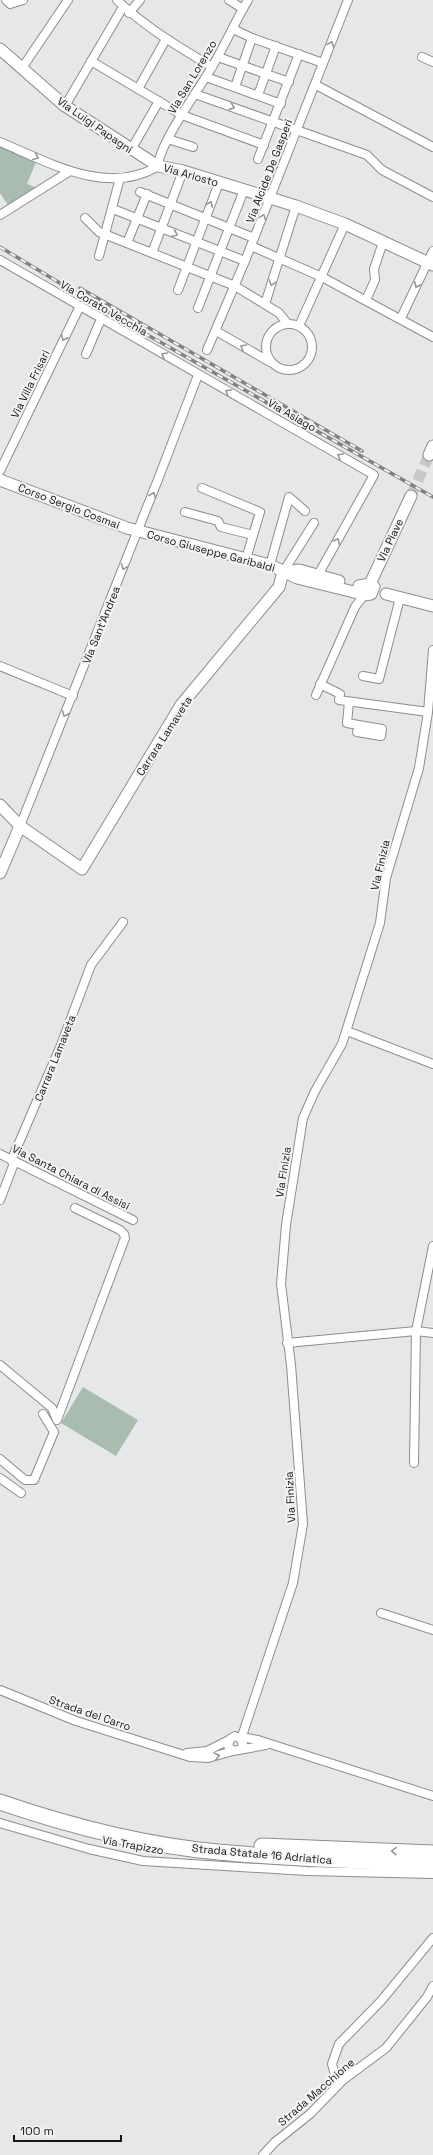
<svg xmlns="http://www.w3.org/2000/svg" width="433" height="2155" viewBox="0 0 433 2155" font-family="'Space Grotesk',sans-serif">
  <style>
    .green { fill: #a8bcaf }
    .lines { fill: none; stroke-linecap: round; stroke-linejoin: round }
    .secondary-tunnel { stroke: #c7c8c9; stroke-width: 11; stroke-dasharray: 11 5.5; stroke-linecap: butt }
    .street-casing { stroke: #8c8d8f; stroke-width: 10 }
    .secondary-casing { stroke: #8c8d8f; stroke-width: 13 }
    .highway-casing { stroke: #8c8d8f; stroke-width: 17 }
    .street { stroke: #fff; stroke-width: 8 }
    .secondary { stroke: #fff; stroke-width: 11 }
    .highway { stroke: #fff; stroke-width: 15 }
    .rail-casing { stroke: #818183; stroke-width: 3.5 }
    .rail { stroke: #f4f5f6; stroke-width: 2; stroke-dasharray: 6; stroke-linecap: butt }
    .oneway { stroke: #969696 }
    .labels { text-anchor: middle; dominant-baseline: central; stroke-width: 4; stroke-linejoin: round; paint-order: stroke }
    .street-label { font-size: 11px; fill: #151516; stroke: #f4f5f6 }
  </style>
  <rect width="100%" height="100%" fill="#e6e7e9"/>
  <!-- green -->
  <g class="green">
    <polygon points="0,147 36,162 27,184 37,188 8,205 0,193"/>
    <polygon points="83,1387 138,1420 116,1456 61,1423"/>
  </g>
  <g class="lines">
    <!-- secondary-tunnel -->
    <polyline class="secondary-tunnel" points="411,496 429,455"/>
    <!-- street casing -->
    <g class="street-casing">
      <g id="street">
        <polyline points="6,0 10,4 23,0"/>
        <path d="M117,0C145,27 179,47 212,67"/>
        <polyline points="229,0 243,9"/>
        <polyline points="129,13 140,0"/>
        <polyline points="233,29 252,38 323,63"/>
        <polyline points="218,57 289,82"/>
        <polyline points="422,57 433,62"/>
        <polyline points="91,61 182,115 264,145"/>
        <polyline points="22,68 68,0"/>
        <polyline points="206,77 281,104"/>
        <polyline points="316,85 433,147"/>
        <polyline points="235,87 252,38"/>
        <polyline points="138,89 166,39"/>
        <polyline points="195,94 367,155 382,170 433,197"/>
        <polyline points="258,95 276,46"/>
        <polyline points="65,106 123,7"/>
        <polyline points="168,139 193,147"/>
        <path d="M0,142C48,162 108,197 158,166C159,144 199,89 212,67C225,45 235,22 248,0"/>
        <polyline points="131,150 159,101"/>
        <polyline points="258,159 299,54"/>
        <polyline points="140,192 254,238"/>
        <polyline points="113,209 245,261"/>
        <polyline points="0,215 70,171"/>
        <polyline points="85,218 99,232 235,286 279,313 287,323"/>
        <polyline points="127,243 147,194"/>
        <polyline points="251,246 322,277 433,337"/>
        <polyline points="152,253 183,171"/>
        <polyline points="99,256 120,178"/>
        <polyline points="0,260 374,475 318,575"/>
        <polyline points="178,290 219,183"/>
        <polyline points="366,300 375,280 374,269 383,242"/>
        <polyline points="265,304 296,206"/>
        <polyline points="198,308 244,190"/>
        <polyline points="401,318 433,251"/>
        <circle cx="289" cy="347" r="23"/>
        <polyline points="299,326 345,224"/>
        <polyline points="216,331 270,362"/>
        <polyline points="207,350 245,261 348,0"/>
        <polyline points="86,354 101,319"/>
        <polyline points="0,471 80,306"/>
        <polyline points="202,488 260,512 246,559"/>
        <polyline points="185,512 218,521 221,527 253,535"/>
        <polyline points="270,565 289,497 305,511"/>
        <polyline points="283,572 314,523"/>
        <polyline points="0,666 73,696"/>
        <polyline points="363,676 379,679 400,598"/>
        <polyline points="320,684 340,694 339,700 428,712"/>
        <polyline points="316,695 355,607 364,595"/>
        <polyline points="349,702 347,723 382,729 381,736 357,732 359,725"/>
        <polyline points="20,826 159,477 198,375"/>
        <polyline points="347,1031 433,1064"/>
        <polyline points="0,1154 133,1220"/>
        <polyline points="0,1200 13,1166 12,1159 61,1045 91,965 123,922"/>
        <polyline points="287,1343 416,1331 433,1333"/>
        <polyline points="0,1365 52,1408 57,1420 125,1238 124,1234 120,1230 75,1208"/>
        <polyline points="0,1459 25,1480 34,1480 54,1432 43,1414"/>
        <polyline points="414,1463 416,1331 433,1246"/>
        <polyline points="0,1478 21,1493"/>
        <polyline points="381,1613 433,1630"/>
        <polyline points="0,1690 76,1721 190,1757 208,1758 233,1751"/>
        <polyline points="241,1739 293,1583 303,1524 291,1365 281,1284 286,1225 303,1118 315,1091 342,1044 380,923 386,878 419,768 428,712 433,650"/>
        <polyline points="242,1740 247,1738 258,1740 433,1796"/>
        <polyline points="241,1749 243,1744 241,1739 235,1736 230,1739 228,1746 233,1751 266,1745"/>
        <polyline points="187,1753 207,1751 229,1740"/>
        <polyline points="0,1823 89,1849 143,1861 307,1871 433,1874"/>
        <polyline points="338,2085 332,2064 339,2044 381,2001 433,1938"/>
        <polyline points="263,2155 275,2142 310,2114 343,2080 386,2048 427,1997 433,1986"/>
      </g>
    </g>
    <!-- secondary casing -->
    <g class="secondary-casing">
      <g id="secondary">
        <polyline points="0,49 65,106 158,166 183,171 296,206 345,224 433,265"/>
        <polyline points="429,455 433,446"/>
        <polyline points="0,480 127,528 270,565 297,578 358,593"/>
        <polyline points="284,572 299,570 339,581"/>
        <polyline points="370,584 411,496"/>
        <polygon points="370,584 374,587 371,594 364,595 358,593 359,586"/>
        <polyline points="386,594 433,606"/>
        <polyline points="0,805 20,826 82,869 181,705 279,587 283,572"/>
        <polyline points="0,873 20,826"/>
      </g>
    </g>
    <!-- highway casing -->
    <g class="highway-casing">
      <g id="highway">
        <path d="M0,1802C70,1826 144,1845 218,1852C290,1859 361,1861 433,1864"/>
        <polyline points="262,1846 433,1853"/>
      </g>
    </g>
    <!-- street -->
    <use href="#street" class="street"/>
    <!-- secondary -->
    <use href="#secondary" class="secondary"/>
    <!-- highway -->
    <use href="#highway" class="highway"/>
    <!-- rail casing -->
    <g class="rail-casing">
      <g id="rail">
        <polyline points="0,247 123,321 433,497"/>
        <polyline points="80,288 362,451"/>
      </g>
    </g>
    <!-- rail -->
    <use href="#rail" class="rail"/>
  </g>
  <!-- one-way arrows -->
  <defs><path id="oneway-chevron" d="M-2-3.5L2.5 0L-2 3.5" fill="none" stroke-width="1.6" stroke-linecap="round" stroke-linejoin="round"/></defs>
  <g class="oneway">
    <use href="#oneway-chevron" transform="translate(331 44) rotate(-69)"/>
    <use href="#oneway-chevron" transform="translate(232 107) rotate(20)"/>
    <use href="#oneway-chevron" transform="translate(36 157) rotate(23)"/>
    <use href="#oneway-chevron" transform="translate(210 204) rotate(-67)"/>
    <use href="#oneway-chevron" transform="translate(263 217) rotate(-69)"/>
    <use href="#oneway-chevron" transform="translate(175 234) rotate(23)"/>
    <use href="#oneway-chevron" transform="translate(272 283) rotate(107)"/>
    <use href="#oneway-chevron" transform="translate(417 285) rotate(115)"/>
    <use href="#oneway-chevron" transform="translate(64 338) rotate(116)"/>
    <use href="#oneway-chevron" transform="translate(243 347) rotate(-149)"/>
    <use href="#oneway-chevron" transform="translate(164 355) rotate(-150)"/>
    <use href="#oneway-chevron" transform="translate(228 392) rotate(-150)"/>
    <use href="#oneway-chevron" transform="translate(340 456) rotate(-150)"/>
    <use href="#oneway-chevron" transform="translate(153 495) rotate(-68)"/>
    <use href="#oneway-chevron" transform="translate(337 541) rotate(-61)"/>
    <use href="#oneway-chevron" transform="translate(124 567) rotate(112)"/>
    <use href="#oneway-chevron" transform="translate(65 714) rotate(112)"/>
    <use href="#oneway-chevron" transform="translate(217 1756) rotate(-13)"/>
    <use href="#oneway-chevron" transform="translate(394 1851) rotate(-178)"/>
  </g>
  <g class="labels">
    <!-- street labels -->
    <g class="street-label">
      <text transform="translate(192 77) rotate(-59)">Via San Lorenzo</text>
      <text transform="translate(95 125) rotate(35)">Via Luigi Papagni</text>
      <text transform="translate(269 171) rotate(-69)">Via Alcide De Gasperi</text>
      <text transform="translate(191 175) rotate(16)">Via Ariosto</text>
      <text transform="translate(104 308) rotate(30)">Via Corato Vecchia</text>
      <text transform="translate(30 384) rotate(-64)">Via Villa Frisari</text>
      <text transform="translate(292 415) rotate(30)">Via Asiago</text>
      <text transform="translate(69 506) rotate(21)">Corso Sergio Cosmai</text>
      <text transform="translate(390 540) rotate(-65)">Via Piave</text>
      <text transform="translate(211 551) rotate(15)">Corso Giuseppe Garibaldi</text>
      <text transform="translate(101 625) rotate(-68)">Via Sant'Andrea</text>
      <text transform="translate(164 736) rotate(-57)">Carrara Lamaveta</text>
      <text transform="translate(380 865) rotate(-77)">Via Finizia</text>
      <text transform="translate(55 1058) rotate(-68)">Carrara Lamaveta</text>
      <text transform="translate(283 1172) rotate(-81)">Via Finizia</text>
      <text transform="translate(71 1177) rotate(27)">Via Santa Chiara di Assisi</text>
      <text transform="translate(290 1497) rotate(-93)">Via Finizia</text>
      <text transform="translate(90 1713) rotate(19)">Strada del Carro</text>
      <text transform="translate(133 1845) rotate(10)">Via Trapizzo</text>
      <text transform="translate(262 1854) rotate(5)">Strada Statale 16 Adriatica</text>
      <text transform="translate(316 2092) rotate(-41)">Strada Macchione</text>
    </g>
  </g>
  <!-- scale -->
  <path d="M14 2135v6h107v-6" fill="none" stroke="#151516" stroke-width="2"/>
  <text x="20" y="2135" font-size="12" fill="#151516" stroke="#f4f5f6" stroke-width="3" paint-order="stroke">100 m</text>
</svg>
